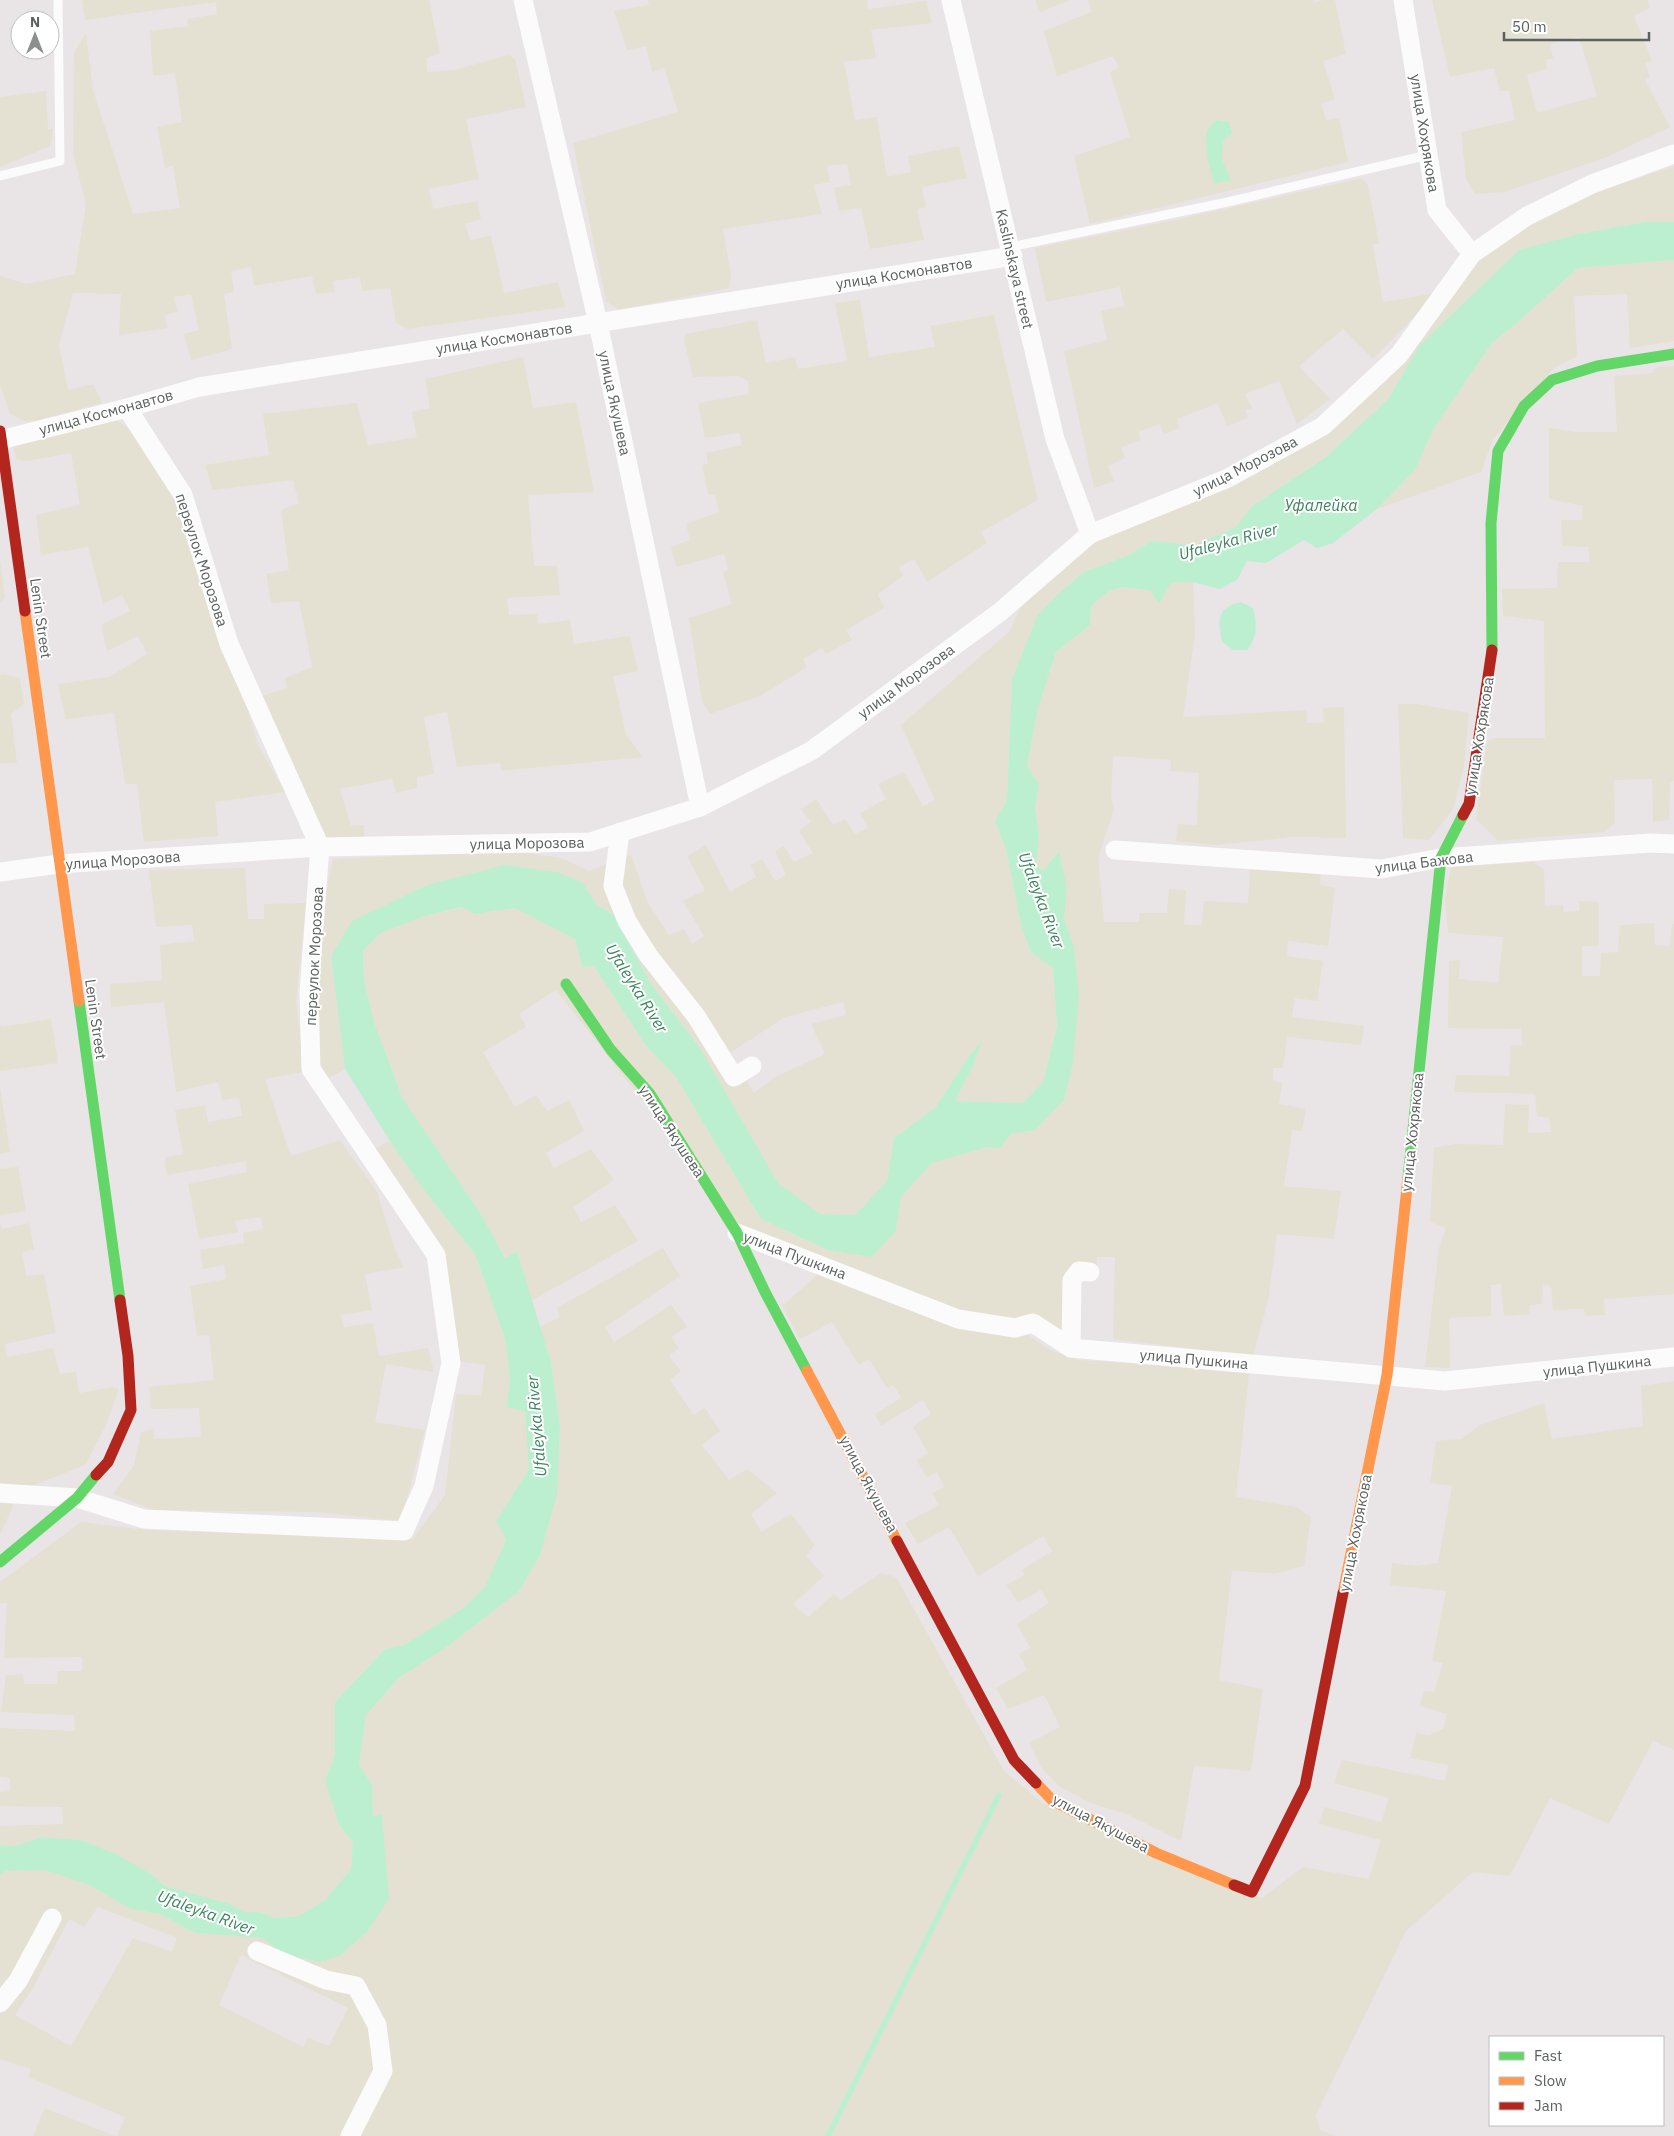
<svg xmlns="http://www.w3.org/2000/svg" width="1674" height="2136" viewBox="0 0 1674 2136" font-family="'IBM Plex Sans',sans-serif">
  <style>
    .green { fill: #e4e1d2; fill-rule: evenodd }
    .water { fill: #bcefd0 }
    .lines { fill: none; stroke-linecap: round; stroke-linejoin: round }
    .stream { stroke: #bcefd0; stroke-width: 5.5 }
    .lane { stroke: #fcfbfb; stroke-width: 9 }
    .street { stroke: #fcfbfb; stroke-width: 19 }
    .fast { stroke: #63d668; stroke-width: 11 }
    .slow { stroke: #ff974d; stroke-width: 11 }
    .jam { stroke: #b3261e; stroke-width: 11 }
    .labels { text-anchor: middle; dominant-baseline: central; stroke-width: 4; stroke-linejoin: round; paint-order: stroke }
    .street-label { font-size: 15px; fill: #5b615e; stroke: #fff }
    .water-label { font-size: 16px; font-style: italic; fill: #3d835d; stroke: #fff }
  </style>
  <rect width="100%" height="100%" fill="#e9e4e6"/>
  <!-- green -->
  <g class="green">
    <polygon points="82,0 429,0 440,53 426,58 427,72 454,70 509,55 515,59 526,107 466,119 479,179 429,189 433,209 477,201 481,219 465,224 470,240 491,236 504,293 558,282 565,307 407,329 396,323 390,288 362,291 360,277 333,281 335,292 316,294 312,276 254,286 251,267 231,271 234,292 224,294 232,349 191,360 184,334 199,330 191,294 174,297 178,312 165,315 167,328 119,335 121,294 73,293 59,345 68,390 93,384 102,403 40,420 24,421 10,414 0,385 0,276 26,284 75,274 86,204 73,153 74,53 86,33 93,90 133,214 180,208 173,166 165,168 157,127 182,122 175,73 153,76 150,31 188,26 187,19 217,14 216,2 85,20"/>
    <polygon points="648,0 867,0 868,9 926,1 932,23 871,30 876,58 844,62 855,120 877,117 887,177 911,172 908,156 959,146 967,178 922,187 926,207 917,209 924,240 870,249 861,208 839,211 834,188 851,185 847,164 827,166 830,182 814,185 822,214 723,229 731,275 729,288 619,310 606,301 573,143 678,112 664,68 652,72 646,46 627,50 614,11 649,5"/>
    <polygon points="1035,0 1071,0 1040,12"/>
    <polygon points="1088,0 1313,0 1314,3 1323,0 1335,0 1346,54 1323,61 1335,99 1321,104 1326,120 1339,118 1348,162 1090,224 1074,156 1130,137 1110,72 1119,67 1113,56 1057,76 1044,31 1091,12"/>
    <path d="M1432,0H1647L1650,8L1634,16L1652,61L1645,63L1650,77L1645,80L1670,127L1607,157L1505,192L1475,194L1466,179L1461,132L1515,120L1509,91H1500L1494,68L1450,77ZM1579,37L1597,96L1537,113L1527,75L1547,69L1546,60L1553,58L1550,44Z"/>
    <polygon points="46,91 48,129 53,129 50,146 0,167 0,97"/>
    <path d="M1674,166V222H1645L1578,234L1420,345L1388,399L1326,457L1252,506L1236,527L1195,545L1152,541L1129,555L1084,572L1012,679L1007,800L995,821L1006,849L1021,925L1031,952L1053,967L1057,1027L1043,1082L1023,1103L955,1101L974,1064L981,1043L967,1059L935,1108L894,1138L887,1181L855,1215L820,1214L777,1183L700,1048L650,982L613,914L597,905L583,883L504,865L331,956L345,1069L329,1078L319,1063V970L327,888L333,859L512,851L561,858L589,871L631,855L648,903L669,935L684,929L692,944L704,936L683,901L705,890L687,856L706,845L730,892L756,877L750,865L762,859L775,881L786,875L775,851L784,846L794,862L813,853L799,831L811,822L801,809L816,799L833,825L845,819L855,834L868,828L860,813L886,799L878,784L904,772L923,806L935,800L901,725L1009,632L1021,607L1092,541L1325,432L1479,256L1514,234L1590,194ZM843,1002L846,1015L811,1024L825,1054L775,1077L754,1093L730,1053L785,1017Z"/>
    <polygon points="1362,178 1368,186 1379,243 1373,245 1383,302 1437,293 1373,359 1343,329 1299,366 1330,399 1297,424 1279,381 1245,394 1252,408 1245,410 1248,418 1227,426 1218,403 1177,419 1179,428 1164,434 1160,424 1138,432 1141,440 1121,447 1125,458 1108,466 1114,481 1094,488 1064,351 1107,340 1101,311 1124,306 1120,287 1046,302 1035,248 1166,222"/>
    <polygon points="1674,260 1674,341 1630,348 1627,294 1574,296 1577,356 1553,369 1493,439 1481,472 1377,509 1415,470 1434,428 1492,343 1518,322 1578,268"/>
    <polygon points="860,300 869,357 935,347 930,326 994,315 1038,500 981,532 987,543 927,582 914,559 899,567 903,576 878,594 884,608 846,630 852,640 826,654 822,648 803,659 807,667 760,696 710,714 702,701 689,618 732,604 723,572 728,570 724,554 676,567 671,547 690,540 686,524 719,512 715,495 708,494 702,465 708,464 706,453 742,445 739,433 705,438 698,403 749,394 748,381 738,376 693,377 684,340 686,334 757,320 766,363 795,357 798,369 847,361 835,303"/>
    <polygon points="523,357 533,408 576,402 594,492 528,495 534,566 557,566 560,595 507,598 509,615 537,614 538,624 570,620 574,644 630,636 638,671 613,676 626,735 643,757 501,771 500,763 457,767 447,712 424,717 434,774 417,777 417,788 396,793 392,779 340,789 351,826 364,825 364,840 326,841 262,696 287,688 285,678 312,667 299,601 271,603 266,574 289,570 281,510 299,503 293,480 213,490 205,465 269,455 263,414 357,403 368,445 417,437 412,412 430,408 425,379"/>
    <polygon points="1674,366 1674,781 1670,782 1669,820 1653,822 1652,779 1614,780 1615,823 1604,832 1498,841 1476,819 1487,742 1495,738 1545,738 1544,621 1503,616 1502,589 1557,588 1558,562 1590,562 1588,547 1562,546 1561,520 1582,520 1583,506 1549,499 1549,428 1576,432 1617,432 1614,376 1652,373 1657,367"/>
    <polygon points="116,419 142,440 176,500 247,706 257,743 285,792 215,802 218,836 144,842 137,784 125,784 114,713 66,719 58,684 109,677 147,654 138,636 107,651 101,625 130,611 122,595 103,604 88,547 41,555 36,515 80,505 71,453 27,461 17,460 12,444"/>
    <polygon points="0,561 5,598 0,602"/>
    <path d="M1193,582L1195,634L1183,717L1306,710L1307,723L1324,722L1323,708L1344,707L1346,838L1293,837L1216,845L1176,841L1178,824L1197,825L1199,773L1170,771L1171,760L1113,756L1111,796L1114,809L1098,858L1104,922H1139V913H1167L1169,889L1186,890L1184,924L1201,926L1204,901L1248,903L1250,868L1321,871L1320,885L1335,888L1328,946L1288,941L1287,956L1323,961L1317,1001L1295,998L1292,1017L1364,1026L1361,1045L1287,1037L1283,1068H1273V1081L1282,1083L1279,1104L1306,1109L1302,1131L1292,1130L1284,1186L1341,1191L1334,1239L1277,1234L1268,1301L1253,1356L1113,1339L1115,1257H1097L1096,1278L1079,1279L1078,1339L1034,1318L1014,1321L957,1312L742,1227L556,990L519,1014L526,1027L483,1052L515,1107L536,1095L547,1111L569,1100L584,1131L546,1153L554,1168L591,1149L614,1180L573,1207L581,1222L615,1205L638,1241L531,1301L517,1251L505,1258L482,1216L402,1097L374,1022L364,980L363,951L381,933L421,917L462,907L476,914L515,908L575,939L582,967L594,966L646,1046L676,1077L761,1219L828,1250L896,1231L901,1197L932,1163L987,1147H1000L1011,1134L1035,1130L1074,947L1064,919L1067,888L1058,851L1043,872L1036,865L1039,837L1035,807L1039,784L1027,766L1038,708L1056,652L1090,625L1091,607C1116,583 1119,586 1151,591L1159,604L1171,583Z"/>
    <polygon points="3,674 20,678 24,704 11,714 17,762 0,764 0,675"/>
    <polygon points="1398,704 1417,704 1469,713 1464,765 1453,809 1429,840 1403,838"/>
    <polygon points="1533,862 1544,870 1545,906 1563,905 1563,912 1579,911 1579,901 1599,902 1599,946 1582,946 1582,976 1600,976 1601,953 1618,952 1620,925 1654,923 1655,945 1670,946 1672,924 1674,924 1674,1294 1604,1299 1605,1315 1585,1316 1584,1309 1553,1310 1551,1286 1543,1285 1542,1304 1530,1305 1529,1314 1504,1316 1501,1284 1491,1285 1491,1316 1449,1318 1450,1368 1425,1367 1439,1248 1446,1228 1430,1222 1434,1148 1455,1144 1503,1145 1505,1104 1529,1105 1528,1133 1551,1132 1549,1118 1537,1116 1535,1094 1454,1092 1456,1075 1509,1076 1511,1046 1522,1045 1521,1029 1448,1028 1449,961 1460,960 1459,979 1498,983 1503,937 1448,933 1445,899 1451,867"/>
    <polygon points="245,868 248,919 264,919 264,904 306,903 296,1001 304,1072 265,1079 291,1156 340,1140 377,1192 395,1249 404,1267 365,1274 372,1310 341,1315 344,1327 373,1323 379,1356 428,1348 434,1372 386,1364 375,1422 425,1430 401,1521 317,1512 153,1510 113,1494 134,1465 141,1432 153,1429 154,1439 201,1437 199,1408 151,1409 149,1387 214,1380 209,1335 197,1336 190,1286 226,1279 224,1265 203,1269 200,1250 244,1243 243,1233 263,1229 261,1217 235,1221 238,1232 199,1239 188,1184 247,1172 246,1161 167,1175 165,1157 183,1154 175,1110 205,1105 208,1122 242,1116 239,1098 222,1100 218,1082 176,1092 164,1002 111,1007 110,984 162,980 160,945 194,941 192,925 156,927 149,870"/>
    <polygon points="51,1019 58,1063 0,1071 0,1024 1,1027"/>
    <polygon points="0,1086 10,1152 0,1154"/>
    <polygon points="390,1141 420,1185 475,1254 506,1342 510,1382 506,1407 525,1410 529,1469 496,1521 506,1540 484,1588 462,1609 404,1645 385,1649 335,1702 335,1755 325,1780 339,1825 353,1842 351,1869 325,1900 299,1916 275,1918 260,1912 244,1912 230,1904 165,1886 151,1874 116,1854 81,1840 42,1837 15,1846 0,1845 0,1826 63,1824 62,1807 0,1806 0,1792 10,1791 10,1778 0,1777 0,1728 75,1731 74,1715 1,1712 6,1675 23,1674 24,1684 57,1684 58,1671 82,1671 82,1657 4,1658 7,1603 0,1603 0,1582 81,1522 146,1530 413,1539 445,1495 456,1394 481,1395 485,1365 458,1361 443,1254 374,1149"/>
    <polygon points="18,1167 26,1211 0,1215 0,1169"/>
    <polygon points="29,1223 34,1249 22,1252 26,1276 44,1274 56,1333 5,1344 7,1357 53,1348 60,1374 76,1372 79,1393 113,1387 119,1389 106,1425 85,1465 24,1489 0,1487 0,1224 2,1229"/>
    <path d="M663,1248L680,1276L605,1327L614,1342L671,1305L687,1327L671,1337L679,1348L669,1356L681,1371L670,1380L694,1415L705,1408L720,1431L702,1445L729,1480L747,1469L777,1493L751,1514L761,1532L791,1514L815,1545L806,1556L824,1576L793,1604L808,1617L834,1594L841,1600L881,1573L896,1577L1004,1771L1043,1803L1262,1898L1303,1867L1369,1879L1381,1840L1319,1824L1324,1807L1381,1822L1389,1798L1334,1783L1342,1760L1445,1781L1448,1765L1410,1758L1416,1733L1429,1735L1443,1729L1447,1714L1420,1706L1424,1691L1434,1692L1443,1663L1432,1661L1446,1591L1390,1585L1392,1563L1417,1566L1438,1563L1452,1486L1430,1483L1436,1441L1461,1439L1480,1425L1544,1403L1552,1439L1643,1426L1641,1386L1674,1381V1750L1653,1741L1609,1824L1550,1798L1510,1876L1473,1872L1406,1931L1316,2115L1320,2130L1336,2136H117L125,2117L28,2077L31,2069L0,2059V1875L6,1871L45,1870L89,1885L131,1909L160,1914L195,1933L263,1938L283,1954L319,1962L382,1814L373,1816L372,1785L359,1764L366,1715L399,1678L448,1646L519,1591L540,1555L557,1495L560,1426L551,1362L540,1327L560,1317L557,1308ZM98,1907L177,1938L172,1952L133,1938L71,2046L15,2015L34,1986L69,1919L84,1927ZM241,1955L348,2008L329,2046L308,2038L303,2047L219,2005Z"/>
    <polygon points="821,1272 1008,1335 1028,1335 1052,1351 1079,1360 1159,1365 1249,1374 1236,1497 1296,1507 1311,1517 1304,1566 1275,1574 1232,1570 1219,1680 1263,1689 1251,1771 1194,1766 1181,1841 1127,1814 1090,1803 1060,1787 1041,1767 1029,1743 1060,1727 1044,1695 1008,1709 996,1688 1027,1670 1019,1654 1030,1648 1017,1624 1049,1603 1041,1590 1018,1602 1006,1585 1025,1575 1022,1570 1052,1551 1043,1536 978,1576 949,1527 918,1544 905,1523 939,1505 932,1493 944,1487 937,1472 927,1477 916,1460 928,1453 913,1427 931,1414 923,1400 881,1426 875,1414 901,1398 894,1385 887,1388 869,1359 859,1365 832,1322 800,1339 782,1306"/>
    <polygon points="0,1503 14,1504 0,1535"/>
    <polygon points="45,2108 115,2136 33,2136"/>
  </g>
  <!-- water -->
  <g class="water">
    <polygon points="1216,120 1229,122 1232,133 1223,141 1222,160 1231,180 1214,184 1207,157 1206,132"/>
    <path d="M1645,222H1674V260L1578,268L1518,322L1492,343L1434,428L1415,470L1377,509L1333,543L1317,548L1304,540L1266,563L1247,561L1237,580L1220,589L1193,582L1171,583L1159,604L1151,591C1120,586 1115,583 1091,607L1090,625L1056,652L1038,708L1027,766L1039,784L1035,807L1039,837L1036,865L1043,871L1059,851L1067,888L1064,919L1074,947L1079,997L1073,1063L1064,1100L1035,1130L1011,1134L1000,1148L987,1147L932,1163L901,1197L896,1231L872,1257L828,1250L761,1219L676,1077L646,1046L594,966L582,967L575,939L515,908L476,914L461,907L421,917L381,933L363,951L364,980L374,1022L402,1097L482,1216L505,1258L517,1251L551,1362L560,1426L557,1495L540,1555L519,1591L448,1646L399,1678L366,1715L359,1764L372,1785L373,1816L382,1814L389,1899L367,1932L339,1956L319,1962L283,1954L263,1938L195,1933L160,1914L131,1909L89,1885L45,1870L6,1871L0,1875V1845L15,1846L42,1837L81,1840L116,1854L151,1874L165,1886L230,1904L244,1912H260L275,1918L299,1916L325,1900L351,1869L353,1842L339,1825L325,1780L335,1755V1702L385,1649L404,1645L462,1609L484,1588L506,1540L496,1521L529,1469L525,1411L506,1407L510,1382L506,1342L475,1254L420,1185L390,1141L345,1069L331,956L352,921L427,885L504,865L557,872L583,883L597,905L613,914L650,982L700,1048L778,1183L820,1214L855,1215L887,1181L894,1138L935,1108L967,1059L982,1041L974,1064L955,1101L1023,1103L1043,1082L1057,1027L1053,968L1031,952L1021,925L1006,849L995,821L1007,800L1012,679L1037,616L1055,597L1084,572L1129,555L1152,541L1195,545L1236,527L1252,506L1326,457L1388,399L1420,345L1519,250L1578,234Z"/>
    <path d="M1241,602L1253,608C1257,625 1258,636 1247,650H1233L1222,642C1218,620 1216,608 1241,602Z"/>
  </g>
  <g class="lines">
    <!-- stream -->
    <polyline class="stream" points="828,2136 999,1795"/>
    <!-- lane -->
    <g class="lane">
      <polyline points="0,176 60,161 58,0"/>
      <polyline points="1010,247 1223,203 1428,155"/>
    </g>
    <!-- street -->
    <g class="street">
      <polyline points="523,0 598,323 700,807"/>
      <polyline points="951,0 1055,439 1090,534"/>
      <polyline points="1403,0 1437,210 1472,254"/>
      <polyline points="0,440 127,408 199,387 1013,256"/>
      <polyline points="620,832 613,886 627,921 648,955 696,1016 734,1077 752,1066"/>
      <polyline points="1115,850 1381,869 1441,858 1650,843 1674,844"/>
      <polyline points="0,872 59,864 320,847 590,842 700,807 811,751 1000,612 1090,534 1226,479 1323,426 1399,355 1472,254 1527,216 1592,184 1674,154"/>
      <polyline points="737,1233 958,1319 1015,1328 1033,1323 1071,1348 1445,1381 1674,1357"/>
      <polyline points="1071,1348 1072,1280 1079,1271 1090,1272"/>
      <polyline points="0,1493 77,1498 144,1519 404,1531 424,1486 451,1363 436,1255 311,1069 309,992 320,847 229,644 183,495 127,408"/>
      <polyline points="257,1951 326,1980 356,1986 377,2025 383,2071 350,2136"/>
      <polyline points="0,2003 18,1981 52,1918"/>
    </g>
    <!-- fast -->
    <g class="fast">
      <polyline points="1492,650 1491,523 1498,451 1524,406 1552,380 1597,366 1674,354"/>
      <polyline points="566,984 611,1050 650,1094 737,1233 765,1292 807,1371"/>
      <polyline points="79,1001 120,1300"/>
      <polyline points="1408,1178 1441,858 1463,815"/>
      <polyline points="0,1562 77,1498 96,1475"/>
    </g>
    <!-- slow -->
    <g class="slow">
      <polyline points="25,611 79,1001"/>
      <polyline points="807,1371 897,1541"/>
      <polyline points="1343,1593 1387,1375 1408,1178"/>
      <polyline points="1036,1783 1052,1800 1156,1853 1234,1885"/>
    </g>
    <!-- jam -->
    <g class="jam">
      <polyline points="0,431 25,611"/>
      <polyline points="1463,815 1469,804 1492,650"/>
      <polyline points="96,1475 108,1462 131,1410 128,1356 120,1300"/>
      <polyline points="897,1541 1014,1760 1036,1783"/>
      <polyline points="1234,1885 1252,1892 1305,1786 1343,1593"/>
    </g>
  </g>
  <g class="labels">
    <!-- street labels -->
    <g class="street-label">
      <text transform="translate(1425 133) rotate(81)">улица Хохрякова</text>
      <text transform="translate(1015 269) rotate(77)">Kaslinskaya street</text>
      <text transform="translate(904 273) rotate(-9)">улица Космонавтов</text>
      <text transform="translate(504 338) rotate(-9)">улица Космонавтов</text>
      <text transform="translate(615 403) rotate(78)">улица Якушева</text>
      <text transform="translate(106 412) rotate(-15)">улица Космонавтов</text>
      <text transform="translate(1245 466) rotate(-27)">улица Морозова</text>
      <text transform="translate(202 560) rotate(72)">переулок Морозова</text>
      <text transform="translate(41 618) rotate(82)">Lenin Street</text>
      <text transform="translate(906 681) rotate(-36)">улица Морозова</text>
      <text transform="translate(1479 736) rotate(-81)">улица Хохрякова</text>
      <text transform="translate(527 843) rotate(-1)">улица Морозова</text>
      <text transform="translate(123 860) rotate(-4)">улица Морозова</text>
      <text transform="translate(1424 862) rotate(-7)">улица Бажова</text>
      <text transform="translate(314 956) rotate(-87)">переулок Морозова</text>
      <text transform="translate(96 1019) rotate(82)">Lenin Street</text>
      <text transform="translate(672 1131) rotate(57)">улица Якушева</text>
      <text transform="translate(1412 1132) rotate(-84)">улица Хохрякова</text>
      <text transform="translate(795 1255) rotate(21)">улица Пушкина</text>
      <text transform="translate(1194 1359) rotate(5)">улица Пушкина</text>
      <text transform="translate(1597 1366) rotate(-6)">улица Пушкина</text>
      <text transform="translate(869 1484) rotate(62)">улица Якушева</text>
      <text transform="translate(1355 1533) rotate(-79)">улица Хохрякова</text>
      <text transform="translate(1101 1823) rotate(28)">улица Якушева</text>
    </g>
    <!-- water labels -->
    <g class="water-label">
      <text x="1321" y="505">Уфалейка</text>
      <text transform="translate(1228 541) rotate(-15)">Ufaleyka River</text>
      <text transform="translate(1042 900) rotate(69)">Ufaleyka River</text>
      <text transform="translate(637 988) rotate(58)">Ufaleyka River</text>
      <text transform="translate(536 1426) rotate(-95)">Ufaleyka River</text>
      <text transform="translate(206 1912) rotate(20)">Ufaleyka River</text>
    </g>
  </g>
  <!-- legend -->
  <rect x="1489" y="2036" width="175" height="90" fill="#ffffff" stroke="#bdc0bf"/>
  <rect x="1499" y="2052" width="25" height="8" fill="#63d668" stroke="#bdc0bf"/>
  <text x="1534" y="2061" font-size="15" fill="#5b615e">Fast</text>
  <rect x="1499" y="2077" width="25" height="8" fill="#ff974d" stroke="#bdc0bf"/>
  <text x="1534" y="2086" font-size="15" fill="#5b615e">Slow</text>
  <rect x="1499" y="2102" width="25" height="8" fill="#b3261e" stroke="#bdc0bf"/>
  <text x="1534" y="2111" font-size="15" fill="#5b615e">Jam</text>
  <!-- north arrow -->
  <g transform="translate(35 35)"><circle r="24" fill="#ffffff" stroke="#bdc0bf"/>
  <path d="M0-4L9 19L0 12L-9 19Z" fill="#8d8f8e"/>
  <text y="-8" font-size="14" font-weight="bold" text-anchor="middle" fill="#5b615e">N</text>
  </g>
  <!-- scale -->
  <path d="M1504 32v8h145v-8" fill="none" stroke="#5b615e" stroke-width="2.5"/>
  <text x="1512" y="32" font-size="15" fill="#5b615e" stroke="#ffffff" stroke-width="4" paint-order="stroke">50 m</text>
</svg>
